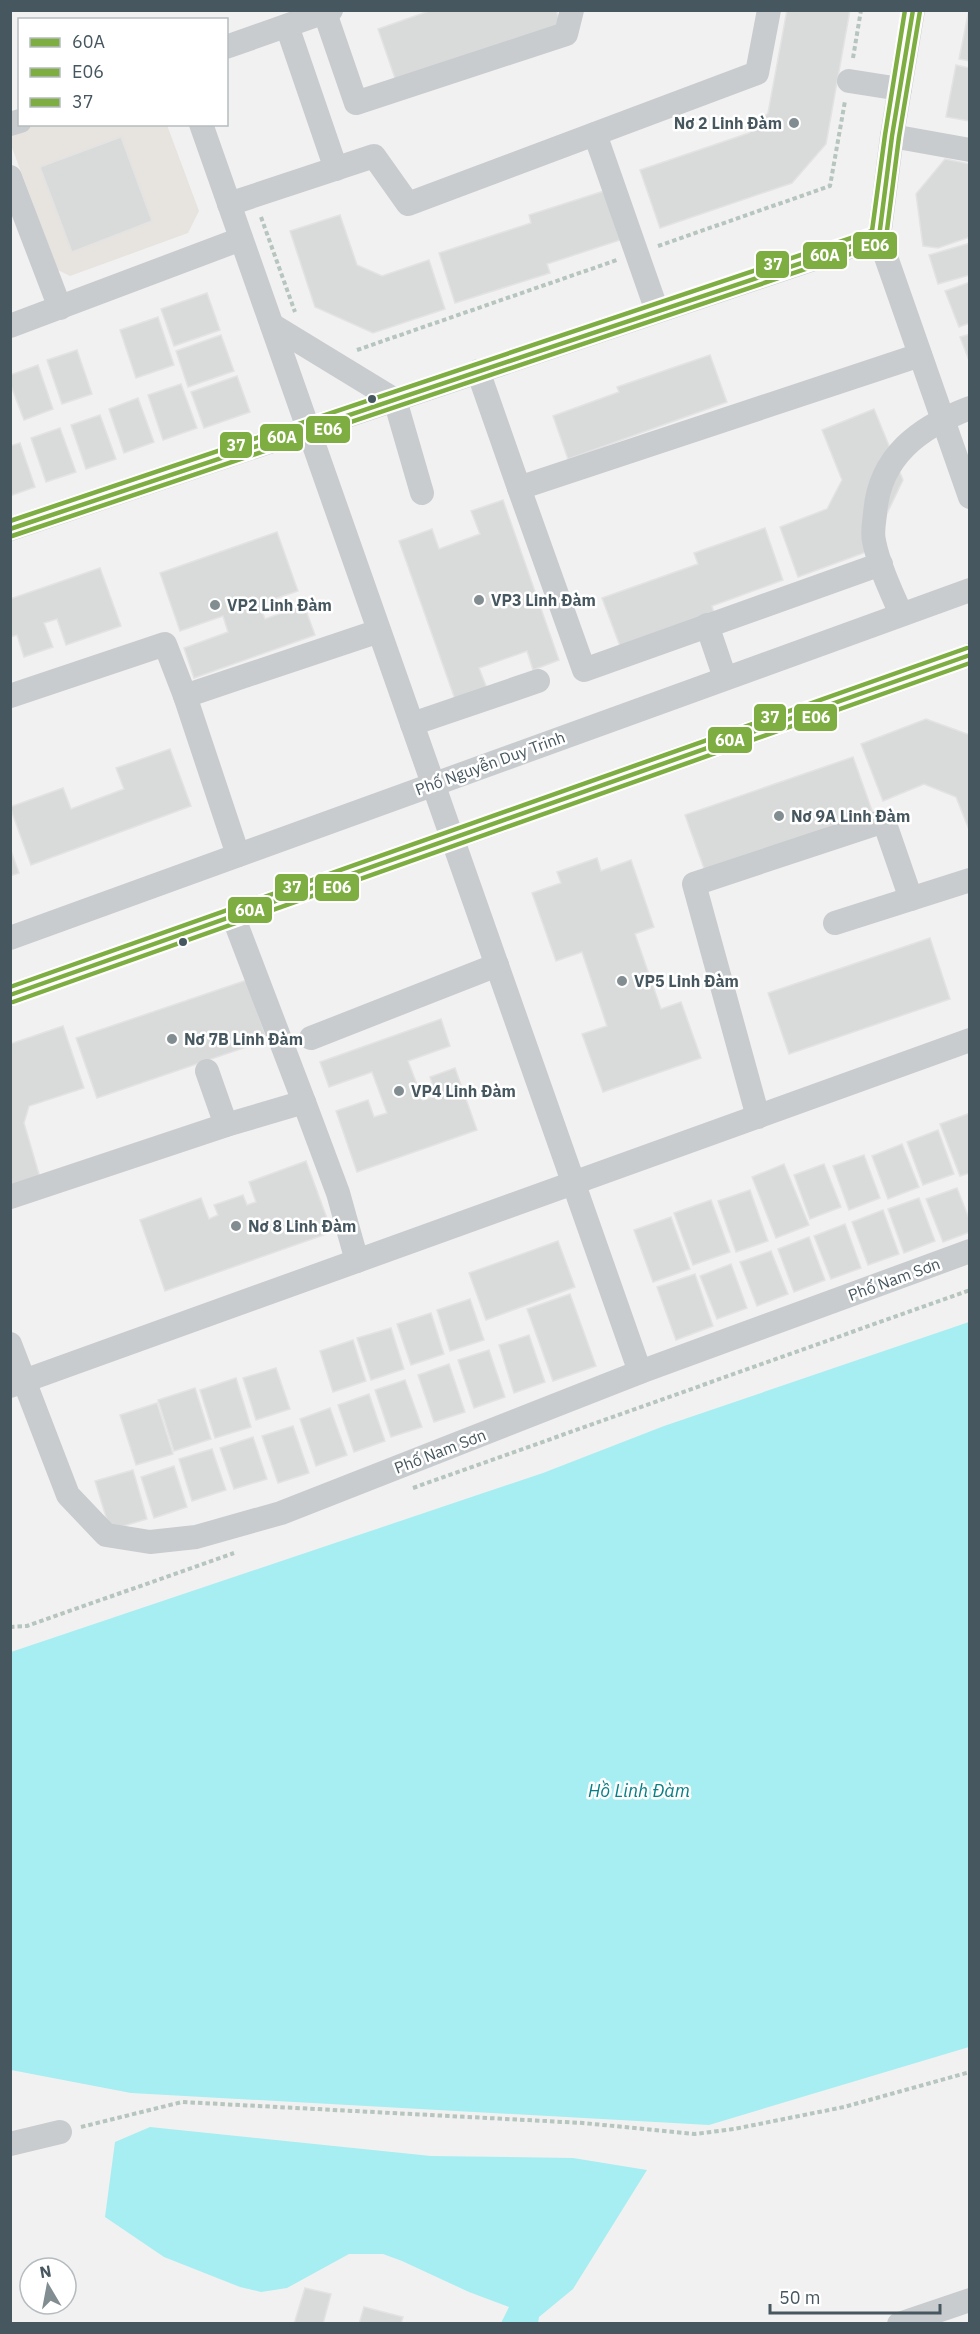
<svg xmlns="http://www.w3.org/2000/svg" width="980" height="2334" viewBox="0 0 980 2334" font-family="'IBM Plex Sans',sans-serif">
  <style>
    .commercial { fill: #e7e3df }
    .water { fill: #a6eef2 }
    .building { fill: #d9dada; stroke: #e3e3e4; stroke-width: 1.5 }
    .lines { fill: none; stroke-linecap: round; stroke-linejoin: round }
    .path { stroke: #b6c5be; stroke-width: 4; stroke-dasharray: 4.5 3; stroke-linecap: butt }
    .minor { stroke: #c8ccce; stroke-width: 24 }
    .bus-1-casing { stroke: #fff; stroke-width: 9 }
    .bus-2-casing { stroke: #fff; stroke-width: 9 }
    .bus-3-casing { stroke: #fff; stroke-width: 9 }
    .bus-1 { stroke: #7eae41; stroke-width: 4.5 }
    .bus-2 { stroke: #7eae41; stroke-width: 4.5 }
    .bus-3 { stroke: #7eae41; stroke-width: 4.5 }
    .poi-dot { fill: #828d92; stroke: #fff; stroke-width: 2 }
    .bus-dot { fill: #46575f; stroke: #fff; stroke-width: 2 }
    .labels { text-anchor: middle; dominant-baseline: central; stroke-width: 5; stroke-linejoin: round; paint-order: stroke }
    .poi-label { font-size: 16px; font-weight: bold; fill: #46575f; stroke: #fff; text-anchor: start }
    .street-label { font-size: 16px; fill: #46575f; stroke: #fff }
    .water-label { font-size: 18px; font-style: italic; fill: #067f86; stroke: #fff }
    .line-badge { stroke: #fff; stroke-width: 2 }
    .badge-label { font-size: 16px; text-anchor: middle; font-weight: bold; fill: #fff }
  </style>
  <rect width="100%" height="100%" fill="#f2f1f1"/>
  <!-- commercial -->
  <polygon class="commercial" points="33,125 167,125 199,211 188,233 70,276 58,270 11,145 13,132"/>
  <!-- water -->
  <g class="water">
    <polygon points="969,1322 969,2047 709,2125 131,2093 11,2070 11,1652 543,1473 664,1426"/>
    <polygon points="150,2127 431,2156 573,2158 647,2170 573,2289 539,2317 538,2323 501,2323 509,2307 469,2292 402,2261 383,2254 349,2254 287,2288 261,2292 240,2287 164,2257 105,2217 115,2142"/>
  </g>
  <!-- building -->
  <g class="building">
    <polygon points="432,10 556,10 562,27 397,84 378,29"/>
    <polygon points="787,10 850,10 826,144 792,183 660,228 640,170 749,133 768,113"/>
    <polygon points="969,10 970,10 970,61 959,59"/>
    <polygon points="956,65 970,68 970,121 946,117"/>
    <polygon points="121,137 152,221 72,252 40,167"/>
    <polygon points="945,159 970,164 970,237 938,248 923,246 916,194"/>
    <polygon points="604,191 620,240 547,264 550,273 455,303 439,253 531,223 529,215"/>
    <polygon points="340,215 357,265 382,276 429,260 445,309 373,333 315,307 290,231"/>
    <polygon points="970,243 970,275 938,284 929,255"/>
    <polygon points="970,282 970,323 959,327 945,291"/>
    <polygon points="207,293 220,330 174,346 161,309"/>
    <polygon points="158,317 174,365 136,378 120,330"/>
    <polygon points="970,334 970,363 960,337"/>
    <polygon points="221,335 234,371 188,387 176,351"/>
    <polygon points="77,350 92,394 62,404 47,360"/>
    <polygon points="710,355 727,402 568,459 553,416 619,392 617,387"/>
    <polygon points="38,365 53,409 24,420 10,383 10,375"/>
    <polygon points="237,376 250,412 204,428 191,392"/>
    <polygon points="181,384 197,428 163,440 148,395"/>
    <polygon points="138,398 154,442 124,453 109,409"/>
    <polygon points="874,409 903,480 869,551 798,577 780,527 827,509 842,480 822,430"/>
    <polygon points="100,415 116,459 86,469 71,425"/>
    <polygon points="60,428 76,472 46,482 31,438"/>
    <polygon points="20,443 35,487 10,496 10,446"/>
    <polygon points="503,500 559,660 533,670 527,651 479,668 488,691 456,702 399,541 432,529 439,549 480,534 471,511"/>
    <polygon points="765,528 783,580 712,606 714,613 620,646 602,598 698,564 694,553"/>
    <polygon points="277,532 298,591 259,604 265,619 304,605 315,635 194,678 184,648 228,632 223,616 180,631 160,573"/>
    <polygon points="100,568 121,626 66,645 57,619 44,623 53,647 24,657 17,635 10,637 10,599"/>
    <polygon points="926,719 970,735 970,832 956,797 924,784 883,801 861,744"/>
    <polygon points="170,749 191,806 31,865 10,807 63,788 71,809 124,789 116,768"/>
    <polygon points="853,757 874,816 706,874 685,815"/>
    <polygon points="10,848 19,873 10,876"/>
    <polygon points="597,858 601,871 631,860 654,927 635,934 661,1009 681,1002 701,1058 603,1092 582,1034 607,1026 582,952 556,961 532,893 561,883 557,872"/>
    <polygon points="930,938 950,999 789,1054 768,993"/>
    <polygon points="247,980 267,1040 97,1098 76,1038"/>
    <polygon points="441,1019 450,1046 408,1061 423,1100 436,1096 430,1077 455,1068 477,1130 357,1172 336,1111 368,1100 374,1117 387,1113 372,1072 329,1087 320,1062"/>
    <polygon points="63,1026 84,1088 29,1106 24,1123 41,1181 10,1190 10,1044"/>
    <polygon points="970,1113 970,1173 960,1176 940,1124"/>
    <polygon points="938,1130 954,1174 923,1185 907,1142"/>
    <polygon points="902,1144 919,1187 888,1199 872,1156"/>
    <polygon points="864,1155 880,1198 849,1210 833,1166"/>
    <polygon points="306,1161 332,1232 165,1291 140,1220 201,1198 209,1219 218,1215 214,1205 243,1195 247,1205 256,1202 249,1182"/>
    <polygon points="784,1164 809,1225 776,1238 752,1177"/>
    <polygon points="824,1164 841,1207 810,1219 794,1175"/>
    <polygon points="957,1188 970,1221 970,1232 943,1242 926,1199"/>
    <polygon points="750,1190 768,1241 736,1252 718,1201"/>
    <polygon points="919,1198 935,1241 904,1253 888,1209"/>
    <polygon points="711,1200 730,1252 693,1265 674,1213"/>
    <polygon points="883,1210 899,1254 868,1265 852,1222"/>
    <polygon points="671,1217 690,1269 653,1282 634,1230"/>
    <polygon points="845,1224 861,1268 831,1279 814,1236"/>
    <polygon points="809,1237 825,1280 794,1292 778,1249"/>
    <polygon points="558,1241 575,1287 486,1320 469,1273"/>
    <polygon points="771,1251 788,1294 757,1306 740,1262"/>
    <polygon points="731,1264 747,1308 717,1319 700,1276"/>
    <polygon points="695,1274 713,1326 676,1340 657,1287"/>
    <polygon points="570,1294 596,1366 553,1381 527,1309"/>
    <polygon points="470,1299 484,1340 450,1351 437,1310"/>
    <polygon points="431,1313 444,1354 411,1365 397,1324"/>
    <polygon points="391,1328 404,1369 371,1380 357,1338"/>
    <polygon points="529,1335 545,1382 514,1393 499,1345"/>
    <polygon points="353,1340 366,1381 333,1392 320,1351"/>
    <polygon points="489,1350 505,1397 474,1408 458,1360"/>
    <polygon points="449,1364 465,1412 434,1422 418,1375"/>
    <polygon points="276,1368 290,1409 256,1420 243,1378"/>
    <polygon points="236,1378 251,1427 215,1438 200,1390"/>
    <polygon points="405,1380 422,1427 391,1437 375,1390"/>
    <polygon points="195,1388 211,1439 174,1451 158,1400"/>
    <polygon points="369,1394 385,1441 354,1452 338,1405"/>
    <polygon points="157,1403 173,1454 136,1465 120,1415"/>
    <polygon points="330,1408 347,1455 316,1466 300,1419"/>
    <polygon points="293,1426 309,1473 278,1483 262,1436"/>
    <polygon points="253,1437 267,1479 234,1489 220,1448"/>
    <polygon points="212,1449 226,1490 192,1501 179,1459"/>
    <polygon points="174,1466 187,1507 154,1518 141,1477"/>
    <polygon points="133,1470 147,1519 110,1530 95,1481"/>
    <polygon points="305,2288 331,2294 323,2324 294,2324"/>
    <polygon points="364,2307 403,2317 401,2324 359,2324"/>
  </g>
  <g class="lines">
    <!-- path -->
    <g class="path">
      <polyline points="853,58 861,10"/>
      <polyline points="261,217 295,312"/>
      <polyline points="658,246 830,186 845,101"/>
      <polyline points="357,350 617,260"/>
      <polyline points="413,1488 970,1290"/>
      <polyline points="10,1627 27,1626 234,1553"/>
      <polyline points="81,2127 182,2102 583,2123 695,2134 734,2129 844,2107 970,2072"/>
    </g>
    <!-- minor -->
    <g class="minor">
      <polyline points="913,10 892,136 879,237 970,497"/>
      <polyline points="325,13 356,103 566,34 572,10"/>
      <polyline points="287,26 336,169"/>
      <polyline points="226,47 331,10"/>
      <polyline points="849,81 900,89"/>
      <polyline points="10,124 20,121"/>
      <polyline points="201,124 640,1372"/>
      <polyline points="595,134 657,311"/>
      <polyline points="892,136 970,150"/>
      <polyline points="10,177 60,308"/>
      <polyline points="229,204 374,156 408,204 757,73 769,10"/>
      <polyline points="272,325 395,400 422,493"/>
      <polyline points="10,326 241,239"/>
      <polyline points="478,371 519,488 920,355"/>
      <polyline points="519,488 584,670 881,564"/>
      <polyline points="10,529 879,237"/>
      <path d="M901,614C891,591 879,566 874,541C872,533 874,523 875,514C879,456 920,427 970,408"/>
      <polyline points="707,625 725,678"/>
      <polyline points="10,696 165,644 185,696 238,855"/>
      <polyline points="185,696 379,631"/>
      <polyline points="412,724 538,681"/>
      <polyline points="233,916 304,1102"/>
      <polyline points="835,923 970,880"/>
      <polyline points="10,938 970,590"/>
      <polyline points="10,995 970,655"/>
      <polyline points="311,1038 497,965"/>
      <polyline points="207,1071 226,1125"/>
      <polyline points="758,1117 694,884 884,821 911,899"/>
      <polyline points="10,1197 226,1125 304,1102 338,1193 357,1261"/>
      <polyline points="10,1344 68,1495 106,1535 150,1542 196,1537 281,1513 640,1372 970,1251"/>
      <polyline points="10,1386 970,1040"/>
      <polyline points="10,2144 60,2132"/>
      <polyline points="899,2324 970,2300"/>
    </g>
    <!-- bus-1 casing -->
    <g class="bus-1-casing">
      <g id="bus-1">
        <polyline points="10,529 879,237 892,136 913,10"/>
        <polyline points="10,995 970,655"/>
      </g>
    </g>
    <!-- bus-2 casing -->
    <g class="bus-2-casing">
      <g id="bus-2">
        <polyline points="12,536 883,243 886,238 899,137 920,11"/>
        <polyline points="13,1002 970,663"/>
      </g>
    </g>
    <!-- bus-3 casing -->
    <g class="bus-3-casing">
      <g id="bus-3">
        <polyline points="10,521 872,231 885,135 905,10"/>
        <polyline points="10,987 967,648"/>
      </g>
    </g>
    <!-- bus-1 -->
    <use href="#bus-1" class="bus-1"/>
    <!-- bus-2 -->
    <use href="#bus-2" class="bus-2"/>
    <!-- bus-3 -->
    <use href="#bus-3" class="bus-3"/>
  </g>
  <!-- markers -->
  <g class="poi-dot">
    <circle cx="794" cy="123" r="6"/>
    <circle cx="479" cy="600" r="6"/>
    <circle cx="215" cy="605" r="6"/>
    <circle cx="779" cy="816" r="6"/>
    <circle cx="622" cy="981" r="6"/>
    <circle cx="172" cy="1039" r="6"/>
    <circle cx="399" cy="1091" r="6"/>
    <circle cx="236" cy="1226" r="6"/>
  </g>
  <g class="bus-dot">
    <circle cx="372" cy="399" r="5"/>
    <circle cx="183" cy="942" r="5"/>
  </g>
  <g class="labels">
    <!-- poi labels -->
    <g class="poi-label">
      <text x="782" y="123" text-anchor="end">Nơ 2 Linh Đàm</text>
      <text x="491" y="600">VP3 Linh Đàm</text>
      <text x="227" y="605">VP2 Linh Đàm</text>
      <text x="791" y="816">Nơ 9A Linh Đàm</text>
      <text x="634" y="981">VP5 Linh Đàm</text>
      <text x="184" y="1039">Nơ 7B Linh Đàm</text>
      <text x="411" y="1091">VP4 Linh Đàm</text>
      <text x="248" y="1226">Nơ 8 Linh Đàm</text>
    </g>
    <!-- street labels -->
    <g class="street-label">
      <text transform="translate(490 763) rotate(-20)">Phố Nguyễn Duy Trinh</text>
      <text transform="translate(894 1279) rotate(-20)">Phố Nam Sơn</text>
      <text transform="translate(440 1451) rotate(-21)">Phố Nam Sơn</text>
    </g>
    <!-- water labels -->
    <g class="water-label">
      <text x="639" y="1790">Hồ Linh Đàm</text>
    </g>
  </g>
  <g class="line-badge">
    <rect x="852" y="231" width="46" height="29" rx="6" fill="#7eae41"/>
    <rect x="802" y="241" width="46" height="29" rx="6" fill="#7eae41"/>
    <rect x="755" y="250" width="35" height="29" rx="6" fill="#7eae41"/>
    <rect x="305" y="415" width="46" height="29" rx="6" fill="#7eae41"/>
    <rect x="259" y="423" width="45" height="29" rx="6" fill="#7eae41"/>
    <rect x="219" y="431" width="34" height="28" rx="6" fill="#7eae41"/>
    <rect x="793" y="703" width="45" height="29" rx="6" fill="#7eae41"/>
    <rect x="753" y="703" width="34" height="29" rx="6" fill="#7eae41"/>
    <rect x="707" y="726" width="46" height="28" rx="6" fill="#7eae41"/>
    <rect x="314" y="873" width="46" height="29" rx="6" fill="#7eae41"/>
    <rect x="274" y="873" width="35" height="29" rx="6" fill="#7eae41"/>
    <rect x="227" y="896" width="46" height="28" rx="6" fill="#7eae41"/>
  </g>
  <g class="badge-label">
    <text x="875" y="251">E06</text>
    <text x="825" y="261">60A</text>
    <text x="773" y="270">37</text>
    <text x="328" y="435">E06</text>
    <text x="282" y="443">60A</text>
    <text x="236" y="451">37</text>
    <text x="816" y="723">E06</text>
    <text x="770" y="723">37</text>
    <text x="730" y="746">60A</text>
    <text x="337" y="893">E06</text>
    <text x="292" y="893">37</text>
    <text x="250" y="916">60A</text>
  </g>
  <!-- border -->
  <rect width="980" height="2334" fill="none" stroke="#46575f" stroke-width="24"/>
  <!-- legend -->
  <rect x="18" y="18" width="210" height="108" fill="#ffffff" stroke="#b5bcbf" stroke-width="1.5"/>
  <rect x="30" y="38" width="30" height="9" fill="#7eae41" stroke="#b5bcbf" stroke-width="1.5"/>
  <text x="72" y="48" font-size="18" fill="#46575f">60A</text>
  <rect x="30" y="68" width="30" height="9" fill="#7eae41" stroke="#b5bcbf" stroke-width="1.5"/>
  <text x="72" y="78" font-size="18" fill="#46575f">E06</text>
  <rect x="30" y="98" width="30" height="9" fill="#7eae41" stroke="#b5bcbf" stroke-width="1.5"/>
  <text x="72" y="108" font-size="18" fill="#46575f">37</text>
  <!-- north arrow -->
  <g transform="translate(48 2286) rotate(350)"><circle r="28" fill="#ffffff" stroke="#b5bcbf" stroke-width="1.5"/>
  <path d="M0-4.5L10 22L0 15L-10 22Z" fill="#828d92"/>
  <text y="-9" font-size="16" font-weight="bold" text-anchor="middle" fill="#46575f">N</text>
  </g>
  <!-- scale -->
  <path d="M770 2304v9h170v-9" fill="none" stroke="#46575f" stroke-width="3"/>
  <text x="779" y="2304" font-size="18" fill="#46575f" stroke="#ffffff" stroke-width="4.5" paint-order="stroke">50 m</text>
</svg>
